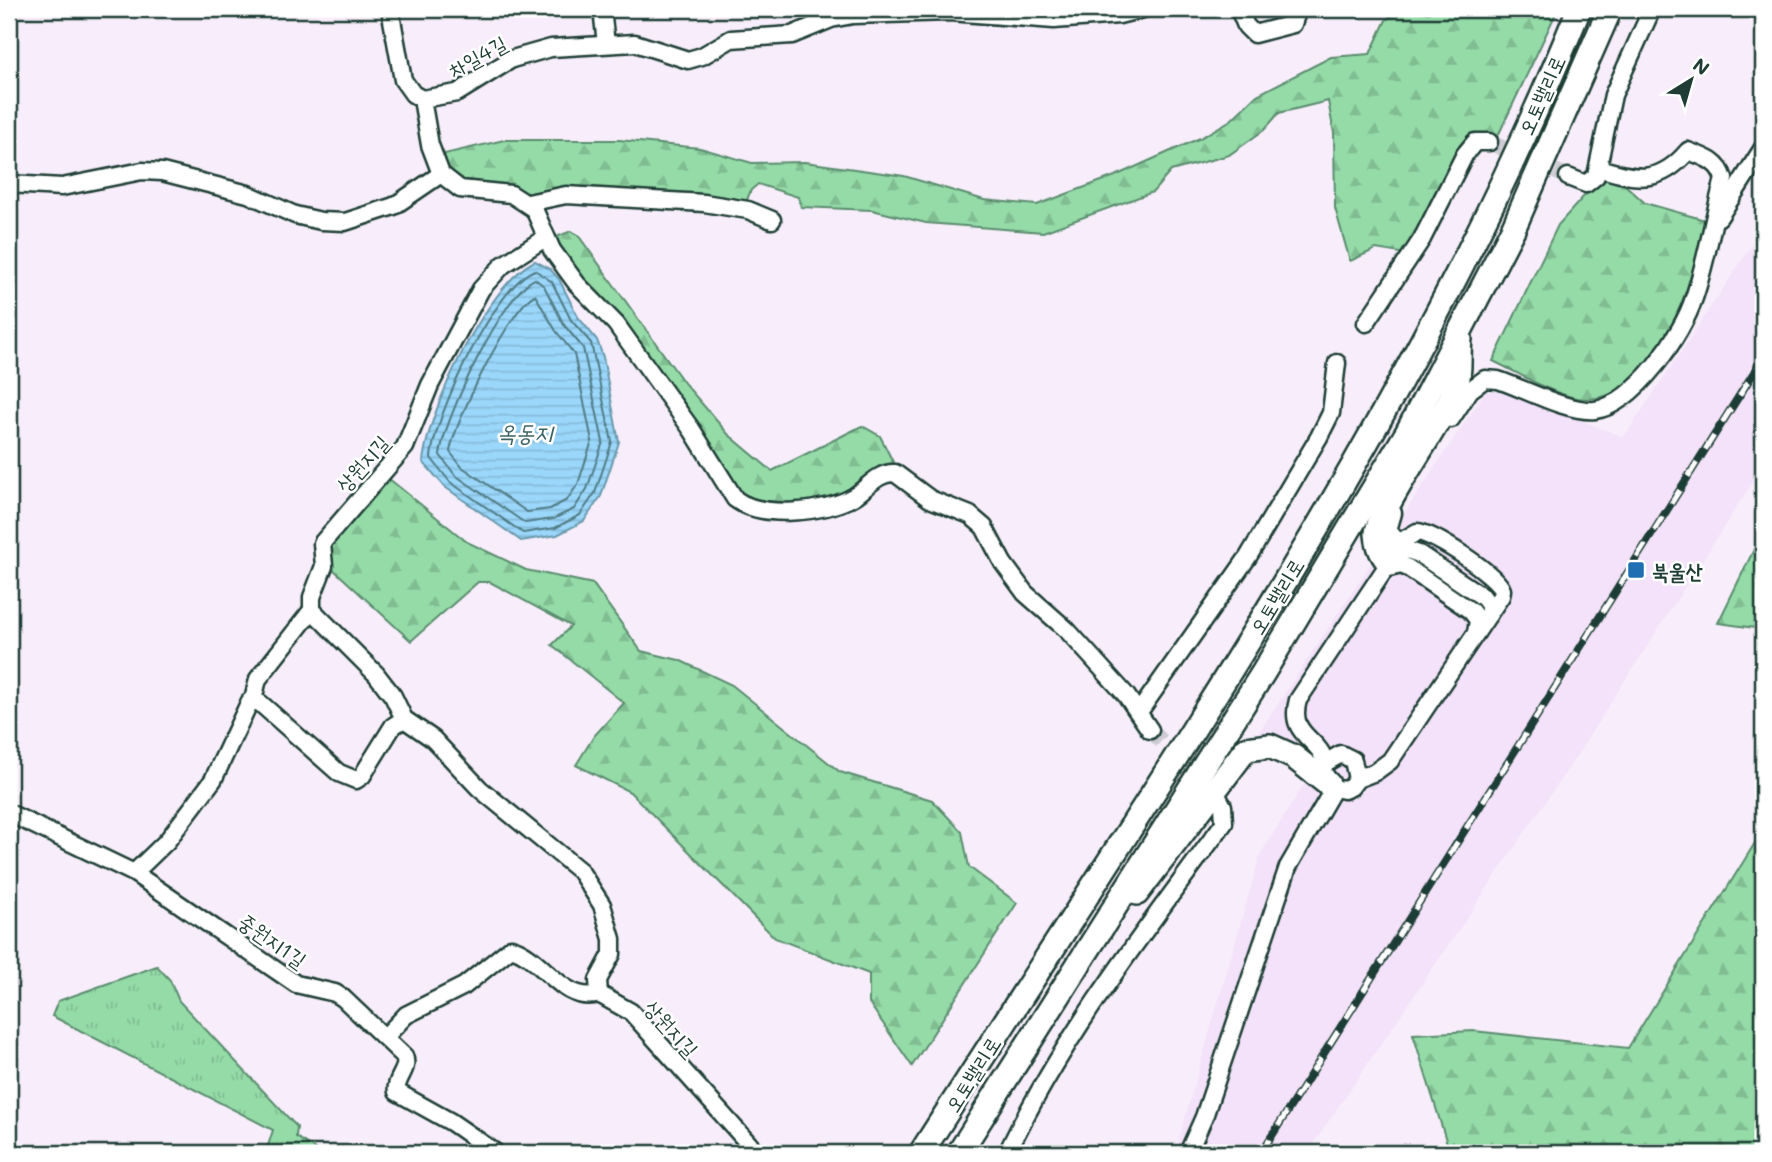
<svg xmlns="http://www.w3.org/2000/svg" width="1772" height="1162" viewBox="0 0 1772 1162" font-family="Mali,'Poor Story',sans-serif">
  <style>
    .built { fill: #f3e2f9 }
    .grass { fill: url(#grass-tufts); stroke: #5a8c6e; stroke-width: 2 }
    .forest { fill: url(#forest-firs); stroke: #5a8c6e; stroke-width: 2 }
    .water { fill: url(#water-rules); stroke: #6999ab; stroke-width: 2 }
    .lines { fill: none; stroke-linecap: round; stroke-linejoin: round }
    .shore { stroke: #517b84; stroke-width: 2 }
    .minor-tunnel { stroke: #cdcbd3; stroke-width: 16; stroke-dasharray: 16 8; stroke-linecap: butt }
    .minor-casing { stroke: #1f3d34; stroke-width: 21 }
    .highway-casing { stroke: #1f3d34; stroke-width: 28 }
    .minor { stroke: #fff; stroke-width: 16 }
    .highway { stroke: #fff; stroke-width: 23 }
    .rail-casing { stroke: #1f3d34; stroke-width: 8 }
    .rail { stroke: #fff; stroke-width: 5; stroke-dasharray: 16; stroke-linecap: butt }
    .poi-dot { fill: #1f6fb2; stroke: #fff; stroke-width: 2.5 }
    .labels { text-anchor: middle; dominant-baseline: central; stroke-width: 5; stroke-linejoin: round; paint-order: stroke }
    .street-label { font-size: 21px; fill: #1f3d34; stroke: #fff }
    .poi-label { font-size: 21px; font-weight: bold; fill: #1f3d34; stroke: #fff; text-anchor: start }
    .water-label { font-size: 23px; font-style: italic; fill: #3e6466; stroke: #fff }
  </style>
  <defs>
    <pattern id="grass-tufts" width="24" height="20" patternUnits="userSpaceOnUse" patternTransform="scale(1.75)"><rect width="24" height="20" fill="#95dba8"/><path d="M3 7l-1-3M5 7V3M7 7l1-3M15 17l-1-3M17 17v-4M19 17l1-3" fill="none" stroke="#80bd91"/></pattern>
    <pattern id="forest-firs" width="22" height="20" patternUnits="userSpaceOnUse" patternTransform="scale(1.75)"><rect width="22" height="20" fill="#95dba8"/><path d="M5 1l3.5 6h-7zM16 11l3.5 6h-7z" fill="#80bd91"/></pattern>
    <pattern id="water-rules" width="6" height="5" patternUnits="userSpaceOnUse" patternTransform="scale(1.75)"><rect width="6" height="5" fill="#9bd7fb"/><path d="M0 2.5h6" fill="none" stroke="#85b9d8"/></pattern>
  </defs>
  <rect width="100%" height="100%" fill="#f8eefb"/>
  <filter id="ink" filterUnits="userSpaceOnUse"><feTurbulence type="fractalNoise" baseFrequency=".0143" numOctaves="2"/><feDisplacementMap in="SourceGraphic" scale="14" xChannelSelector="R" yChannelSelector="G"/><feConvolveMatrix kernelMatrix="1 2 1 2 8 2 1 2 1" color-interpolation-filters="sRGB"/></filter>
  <g filter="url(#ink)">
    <!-- built -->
    <polygon class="built" points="1763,229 1763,466 1566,772 1307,1153 1175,1153 1260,855 1309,776 1253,741 1485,392 1503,391 1624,437"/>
    <!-- grass -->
    <polygon class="grass" points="157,966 170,980 179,1001 297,1127 296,1137 321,1153 266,1152 273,1130 52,1016 58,1001"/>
    <!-- forest -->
    <g class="forest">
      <polygon points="1401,9 1429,13 1436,9 1558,9 1496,140 1486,138 1406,254 1376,249 1350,261 1335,208 1334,133 1328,101 1279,113 1264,130 1229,155 1171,171 1153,192 1043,232 926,223 872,210 801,207 798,197 758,184 751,190 746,202 724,198 677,196 525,195 461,185 436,156 504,140 619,140 700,148 752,163 805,162 904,176 984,200 1037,205 1115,176 1200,138 1231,120 1257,95 1331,57 1370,54 1386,20"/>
      <path d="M1601,176L1624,184L1645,203L1705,220C1695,277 1656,409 1577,398C1549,393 1519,373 1493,361L1558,225L1584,196L1596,187Z"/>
      <polygon points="571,231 578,235 685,384 728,434 772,471 862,426 880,436 894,464 889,471 843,498 783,507 746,503 552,243 554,238"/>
      <polygon points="388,478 467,542 526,570 593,584 641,651 679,660 732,685 840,772 932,800 962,832 969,867 1017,903 912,1066 869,1003 869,974 775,938 630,792 576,765 594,736 624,703 552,645 571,626 490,582 478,582 411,641 333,569 328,545"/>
      <polygon points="1763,531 1763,629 1718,623"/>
      <polygon points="1763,830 1763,1153 1450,1153 1413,1034 1474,1031 1628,1048"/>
    </g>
    <!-- water -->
    <path class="water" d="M535,261L550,269L559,279L578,317L597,340L603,357L619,442L601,496L584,521L557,535L521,541L445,487L423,462C428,410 487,284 535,261Z"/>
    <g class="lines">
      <!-- shore -->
      <g class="shore">
        <path d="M535,270L552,282L571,320L591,343L612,442L595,493L580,515L555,528L523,533L450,482L431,458C434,416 496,284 535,270Z"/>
        <path d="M535,279L544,286L564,325L583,348L603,442L587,489L574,509L553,519L525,523L455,475L440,455C443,421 504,291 535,279Z"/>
        <path d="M535,295L556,331L574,354L592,441L578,484L567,500L550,509L527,512L462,467L450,452C453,425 512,304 535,295Z"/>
      </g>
      <!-- minor-tunnel -->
      <g class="minor-tunnel">
        <polyline points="1489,142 1568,177"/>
        <polyline points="1150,730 1205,783"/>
      </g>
      <!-- minor casing -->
      <g class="minor-casing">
        <g id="minor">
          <polyline points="390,9 403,80 413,94 422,99 457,93 512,59 551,48 635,43 688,60 702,56 731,39 792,35 831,19 853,15 950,12 1054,20 1119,15 1143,9"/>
          <polyline points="602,9 606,44"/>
          <polyline points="1239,9 1246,26 1254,34 1293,24 1298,9"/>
          <path d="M422,99L430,145L441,174L460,189L511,194L534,209L552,250L577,284L616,324L692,430L735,499C761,519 825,513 853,497C867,489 877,472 895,473L930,499L970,515L984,527L1003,563L1025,593L1067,630L1126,695L1150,730"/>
          <polyline points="1568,177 1586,184 1596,176 1613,95 1652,9"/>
          <polyline points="9,184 62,187 142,171 162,172 248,194 295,215 321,221 345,222 394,206 441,174"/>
          <polyline points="528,203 566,195 704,203 748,210 772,220"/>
          <polyline points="1719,217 1763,148"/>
          <polyline points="545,238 503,265 481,289 430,385 405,447 322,543 324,566 312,597 312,610 376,674 393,696 404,719 433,739 480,789 580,871 602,905 612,939 612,954 598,980 599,994 631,1012 757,1153"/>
          <polyline points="1366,323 1422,239 1465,154 1475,142 1489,142"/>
          <path d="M1451,419L1470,390L1485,379L1498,380C1523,388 1569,413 1595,410C1634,405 1683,334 1694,298C1707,260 1713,218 1724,179C1719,161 1704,157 1688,151C1660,184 1638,180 1599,168"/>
          <polyline points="1393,513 1388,530 1401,546"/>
          <path d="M1417,532C1434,533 1497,575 1502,590L1501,596L1390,761L1375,772L1357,779L1351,787L1344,790L1334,788L1323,772C1331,738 1286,742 1298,700L1405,539Z"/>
          <polyline points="1395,555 1407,550 1419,554 1483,597 1489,605 1489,614"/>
          <polyline points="1385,569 1401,565 1408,568 1471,611 1478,620 1476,633"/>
          <polyline points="253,700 258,679 312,610"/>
          <polyline points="1139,712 1248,557 1319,437 1331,413 1337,363"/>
          <polyline points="1325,763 1341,754 1353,760 1357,779"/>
          <path d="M9,813L134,873L296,984L335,993L343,998L404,1056C410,1070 394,1079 397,1092L451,1122L496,1153"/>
          <polyline points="134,873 167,841 213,780 250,701 260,703 339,773 356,780 362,776 393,726 404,719"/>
          <path d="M385,1037L406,1015L464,986L511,948C542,956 563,1005 599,994"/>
          <path d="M1007,1153C1062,1037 1148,926 1224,823L1223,806L1217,795"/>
          <polyline points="1188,1153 1204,1117 1288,867 1334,788"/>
        </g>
      </g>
      <!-- highway casing -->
      <g class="highway-casing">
        <g id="highway">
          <path d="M1390,563C1382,556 1378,546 1377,534C1376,511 1444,420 1456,387C1461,373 1458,354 1460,339"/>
          <polyline points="1137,893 1246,749 1270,746 1294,757 1328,784"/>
          <path d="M921,1153C1157,782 1414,418 1579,9"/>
          <polyline points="959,1153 1263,673 1407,433 1513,229 1610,9"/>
        </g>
      </g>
      <!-- minor -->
      <use href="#minor" class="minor"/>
      <!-- highway -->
      <use href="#highway" class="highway"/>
      <!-- rail casing -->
      <g class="rail-casing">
        <polyline id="rail" points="1261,1153 1763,358"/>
      </g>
      <!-- rail -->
      <use href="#rail" class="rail"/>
    </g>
  </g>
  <!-- markers -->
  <rect class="poi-dot" x="1627" y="561" width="18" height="18" rx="3.5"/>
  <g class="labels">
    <!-- street labels -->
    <g class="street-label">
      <text transform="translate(477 56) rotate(-29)">차일4길</text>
      <text transform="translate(1541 95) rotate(-66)">오토밸리로</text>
      <text transform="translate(362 463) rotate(-48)">상원지길</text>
      <text transform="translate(1276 596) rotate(-59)">오토밸리로</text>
      <text transform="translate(273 940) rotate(35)">중원지1길</text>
      <text transform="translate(672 1028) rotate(48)">상원지길</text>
      <text transform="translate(972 1074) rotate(-58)">오토밸리로</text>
    </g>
    <!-- poi labels -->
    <g class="poi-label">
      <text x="1652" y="570">북울산</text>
    </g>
    <!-- water labels -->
    <g class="water-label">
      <text x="525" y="432">옥동지</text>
    </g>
  </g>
  <!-- margin -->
  <rect width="1772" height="1162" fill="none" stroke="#fff" stroke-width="35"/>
  <rect x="18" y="18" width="1737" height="1127" fill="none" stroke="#1f3d34" stroke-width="2.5" filter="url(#ink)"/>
  <!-- north arrow -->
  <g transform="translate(1691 80) rotate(37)" stroke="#ffffff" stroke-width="5" paint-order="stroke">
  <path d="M0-5L12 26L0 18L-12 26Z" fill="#1f3d34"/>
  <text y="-10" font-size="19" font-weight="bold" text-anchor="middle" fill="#1f3d34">N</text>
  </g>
</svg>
